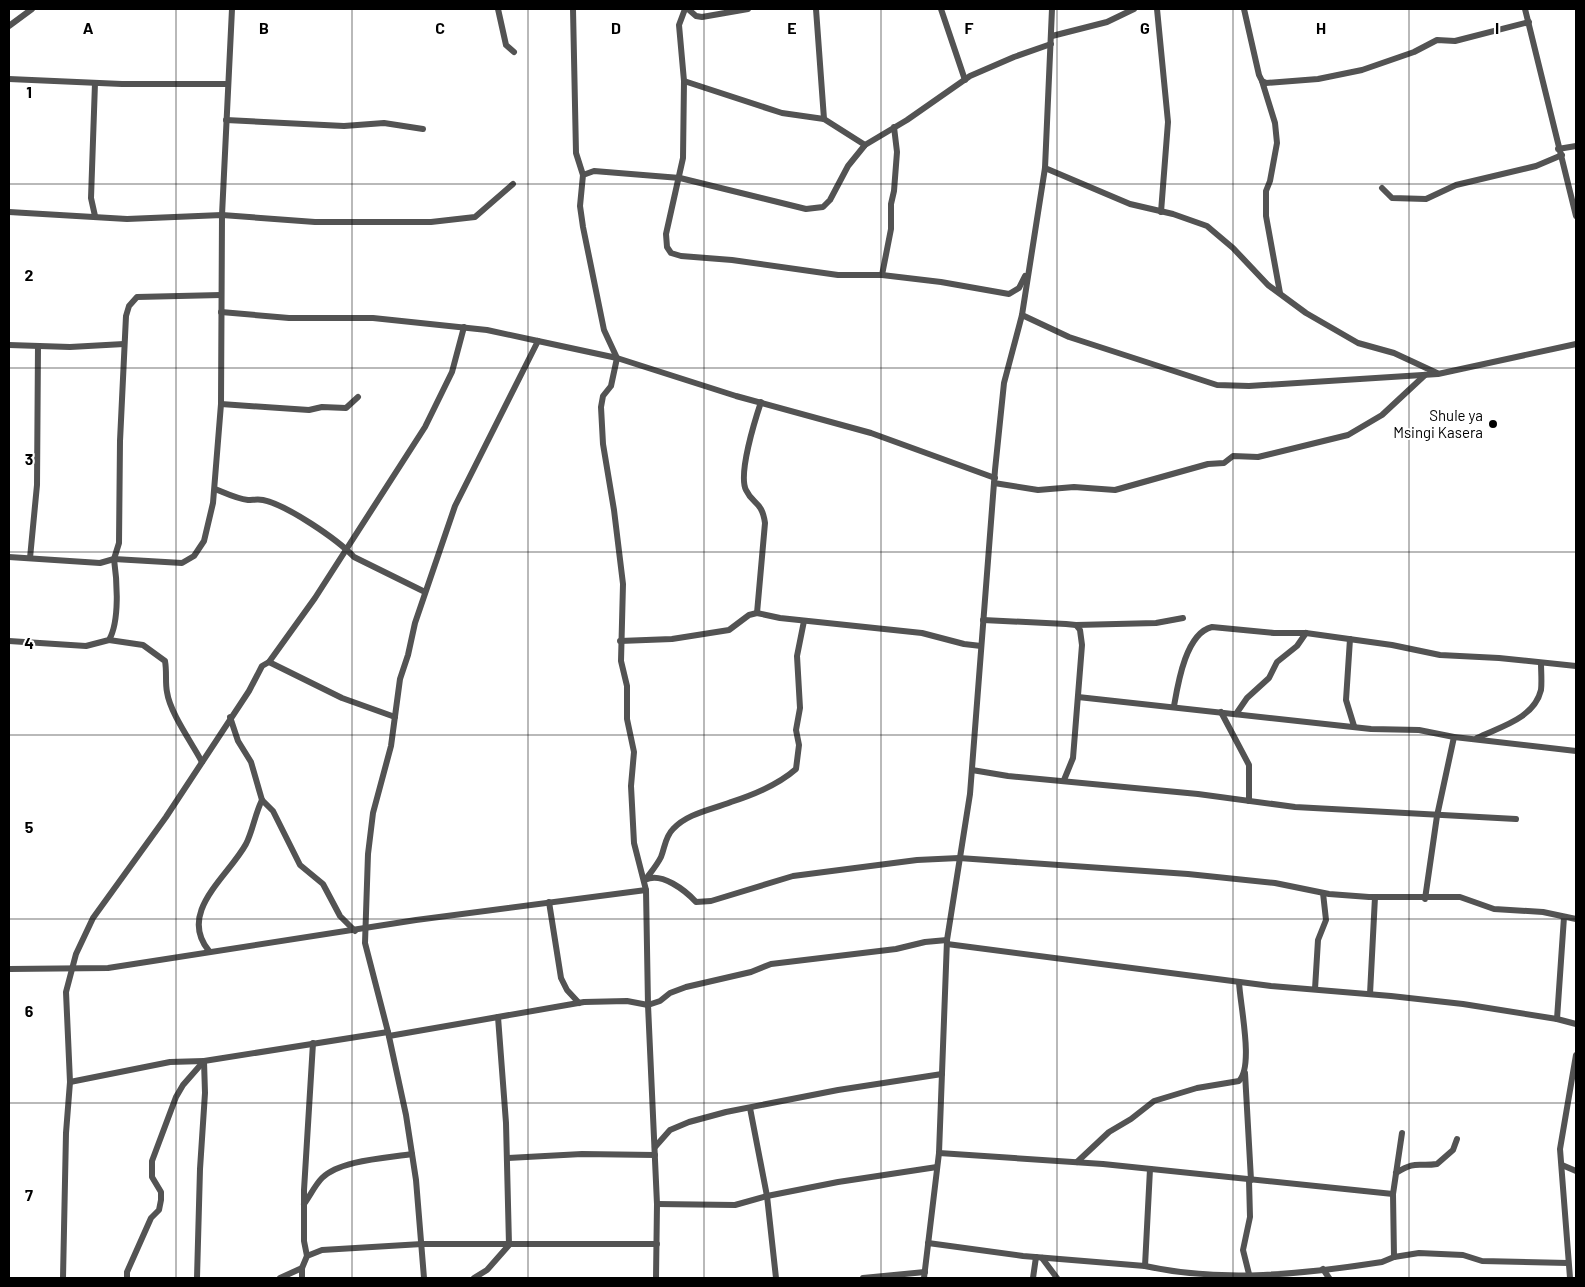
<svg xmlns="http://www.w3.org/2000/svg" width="1585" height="1287" viewBox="0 0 1585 1287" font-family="Barlow,sans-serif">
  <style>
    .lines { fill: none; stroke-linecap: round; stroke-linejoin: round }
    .street { stroke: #535353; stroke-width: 6 }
    .grid { fill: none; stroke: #000; stroke-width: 1; stroke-opacity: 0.55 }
    .poi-dot { fill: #000; stroke: #fff; stroke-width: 2 }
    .labels { text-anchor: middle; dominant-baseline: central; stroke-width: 4; stroke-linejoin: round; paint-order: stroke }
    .poi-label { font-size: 15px; fill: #000; stroke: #fff; text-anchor: end }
    .grid-label { font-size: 16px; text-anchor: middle; font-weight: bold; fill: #000; stroke: #fff; stroke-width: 4; stroke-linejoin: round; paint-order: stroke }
  </style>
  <rect width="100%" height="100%" fill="#fff"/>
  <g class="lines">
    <!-- street -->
    <g class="street">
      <polyline points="498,9 506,45 514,52"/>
      <polyline points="573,9 576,153 583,175"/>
      <polyline points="685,9 679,25 684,81 683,158 666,234 667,247 671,253 681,256 732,260 838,275 882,275 941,282 1009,294 1019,288 1025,276"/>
      <polyline points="688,9 696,16 702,17 748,9"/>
      <polyline points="816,9 824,119 865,145"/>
      <polyline points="941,9 965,80"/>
      <polyline points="1157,9 1168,122 1161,212"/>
      <polyline points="1244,9 1259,75 1262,81 1266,83 1318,79 1362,70 1414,52 1437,40 1455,41 1529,22"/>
      <polyline points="1525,9 1576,216"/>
      <polyline points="9,26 32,9"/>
      <polyline points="1052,36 1107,22 1134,9"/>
      <polyline points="9,79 122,84 228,84"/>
      <polyline points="684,81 782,113 824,119"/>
      <polyline points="1262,81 1275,123 1277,143 1270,181 1266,191 1266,216 1280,293"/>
      <polyline points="95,83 91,198 95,216"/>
      <polyline points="226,120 344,126 384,123 423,129"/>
      <polyline points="1558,149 1576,146"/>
      <polyline points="1045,168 1130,204 1173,214 1207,226 1233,248 1268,285 1306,313 1358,343 1394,353 1437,373"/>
      <polyline points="1382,188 1392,198 1426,199 1456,185 1536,166 1562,155"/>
      <polyline points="9,212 127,219 222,215 315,222 431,222 475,217 513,184"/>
      <polyline points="882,275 891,229 891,204 894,191 897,152 894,127"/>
      <polyline points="221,312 289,318 373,318 487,330 538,341 617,358 736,396 871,433 995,478"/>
      <polyline points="1022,315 1069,337 1217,385 1249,386 1438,374 1576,344"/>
      <polyline points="9,345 70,347 124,344"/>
      <polyline points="221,404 309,410 322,407 346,408 358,397"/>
      <polyline points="994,483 1038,490 1074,487 1115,490 1208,464 1224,463 1233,456 1258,457 1348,435 1382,415 1425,375"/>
      <path d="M215,489C225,493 237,499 248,500C253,500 258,499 263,500C287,505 337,539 354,557L425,592"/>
      <polyline points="9,557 100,563 114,559 119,543 120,441 126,316 129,306 137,297 221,295"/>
      <polyline points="30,558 37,485 38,346"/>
      <path d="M757,613L765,523C762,501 753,505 746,490C738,474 755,420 761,402"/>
      <polyline points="983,620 1066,624 1076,625 1080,630 1082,645 1073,758 1064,780"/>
      <polyline points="1076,625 1156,623 1183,618"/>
      <polyline points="1350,639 1346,700 1354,726"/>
      <path d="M109,640L143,645L165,661C167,672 165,682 167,692C170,713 192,743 202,762"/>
      <path d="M9,641L86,646L109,640C120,621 117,580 114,559L182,563L194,556L204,541L213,503L221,404L222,215L232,9"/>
      <polyline points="620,641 672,639 729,630 749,615 757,613 780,618 922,633 964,644 981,646"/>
      <polyline points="269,662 315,598 425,427 452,372 464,327"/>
      <polyline points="1078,697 1371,729 1419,730 1454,737 1576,751"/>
      <path d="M1174,706C1178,683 1186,633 1212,627L1274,633H1306L1392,645L1440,655L1499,658L1576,666"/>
      <polyline points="1221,712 1249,765 1249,801"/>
      <polyline points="1236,714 1247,698 1269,678 1277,662 1297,646 1306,633"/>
      <polyline points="230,717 238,741 251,762 262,800 273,811 300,865 323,884 340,916 355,931"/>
      <path d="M1477,738C1499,727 1534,719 1541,690C1542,682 1541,671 1541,663"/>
      <polyline points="972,770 1008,776 1198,794 1295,807 1516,819"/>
      <path d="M646,879C651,872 657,865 661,857C665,847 665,837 673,829C688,813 711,810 731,802C753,795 779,784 796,769L799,745L796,730L800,708L797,656L804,621"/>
      <path d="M645,880C661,871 686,891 696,902L711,901L793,876L917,860L959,858L1188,874L1275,883L1329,894L1369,897H1460L1494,909L1543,912L1576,919"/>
      <polyline points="1425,899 1437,816 1454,737"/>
      <polyline points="549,902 561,978 567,990 579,1003"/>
      <polyline points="947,944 1271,986 1391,996 1463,1004 1557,1019 1576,1024"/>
      <path d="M209,951C177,912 228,877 246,844C253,830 255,814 262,800"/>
      <polyline points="9,969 108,968 416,920 646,890"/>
      <polyline points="1315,989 1318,940 1326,920 1323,893"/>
      <polyline points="1370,994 1375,897"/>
      <polyline points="1557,1019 1564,917"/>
      <polyline points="389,1036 584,1002 627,1001 648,1005 660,1001 670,993 686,987 751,972 771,964 896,949 925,942 947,940"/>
      <polyline points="1245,1073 1251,1180"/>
      <polyline points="70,1082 170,1062 204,1061 205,1093 200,1169 197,1278"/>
      <polyline points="750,1108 767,1196 776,1278"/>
      <polyline points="655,1147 670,1130 689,1122 726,1112 838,1090 942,1074"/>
      <polyline points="939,1153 1103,1164 1393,1194"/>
      <polyline points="507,1158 582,1154 655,1155"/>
      <path d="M1077,1162L1109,1132L1131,1119L1154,1101L1197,1088L1239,1081C1254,1066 1240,1005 1239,982"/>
      <polyline points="1562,1165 1576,1171"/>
      <path d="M1396,1173C1416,1160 1418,1167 1437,1164L1453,1150L1457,1139"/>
      <polyline points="1249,1180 1250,1217 1243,1250 1249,1274"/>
      <path d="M304,1204C310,1196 315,1185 322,1178C340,1160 387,1158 412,1154"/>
      <polyline points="657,1204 735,1205 767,1196 838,1182 937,1167"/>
      <path d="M928,1243L1023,1256L1145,1266C1221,1283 1305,1274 1382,1262L1394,1257L1419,1253L1463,1255L1482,1261L1568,1263"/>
      <polyline points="307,1256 304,1241 304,1190 313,1043"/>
      <polyline points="1394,1257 1393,1194 1402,1133"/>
      <polyline points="1042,1258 1057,1278"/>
      <polyline points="1145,1266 1150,1169"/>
      <polyline points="1323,1269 1329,1278"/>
      <polyline points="63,1278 66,1133 70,1082 66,992 76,954 93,918 166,817 249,691 262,666 269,662 342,698 395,717"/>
      <polyline points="127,1278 127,1272 151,1218 159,1210 161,1200 161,1192 152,1177 152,1161 176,1097 183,1085 204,1061 388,1032"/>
      <polyline points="280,1278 302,1268"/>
      <polyline points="302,1278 302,1268 307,1256 322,1250 422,1244 657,1244"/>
      <polyline points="424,1278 416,1180 406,1115 388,1032 365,943 368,854 373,813 391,746 400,679 408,655 415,623 455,506 538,341"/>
      <polyline points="474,1278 487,1270 509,1245 506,1123 498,1017"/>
      <polyline points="656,1278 657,1204 648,1005 646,890 634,843 631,786 634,752 627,719 627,686 621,661 623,584 614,510 603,444 601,407 603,396 611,386 617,358 604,330 583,227 580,206 583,175 594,171 680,178 806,209 823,207 830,200 848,166 865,145 907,120 970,76 1014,57 1051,44"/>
      <polyline points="863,1278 925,1272"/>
      <polyline points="924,1278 939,1153 947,940 970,794 995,470 1004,383 1022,315 1045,168 1052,9"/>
      <polyline points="1033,1278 1036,1257"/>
      <polyline points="1570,1278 1560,1149 1576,1055"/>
    </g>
  </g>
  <!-- grid -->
  <path class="grid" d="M176,9V1278M352,9V1278M528,9V1278M704,9V1278M881,9V1278M1057,9V1278M1233,9V1278M1409,9V1278M9,184H1576M9,368H1576M9,552H1576M9,735H1576M9,919H1576M9,1103H1576"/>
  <!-- markers -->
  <circle class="poi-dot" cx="1493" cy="424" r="5"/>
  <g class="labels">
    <!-- poi labels -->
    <g class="poi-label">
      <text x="1483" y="415">Shule ya<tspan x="1483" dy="17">Msingi Kasera</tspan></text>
    </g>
  </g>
  <g class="grid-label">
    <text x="88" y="34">A</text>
    <text x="264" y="34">B</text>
    <text x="440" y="34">C</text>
    <text x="616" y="34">D</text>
    <text x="792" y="34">E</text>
    <text x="969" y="34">F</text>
    <text x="1145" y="34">G</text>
    <text x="1321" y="34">H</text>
    <text x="1497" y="34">I</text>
    <text x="29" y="98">1</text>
    <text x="29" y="281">2</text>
    <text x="29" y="465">3</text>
    <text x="29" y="649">4</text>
    <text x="29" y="833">5</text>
    <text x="29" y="1017">6</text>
    <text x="29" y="1201">7</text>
  </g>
  <!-- border -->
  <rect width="1585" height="1287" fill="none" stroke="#000000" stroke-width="20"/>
</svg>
